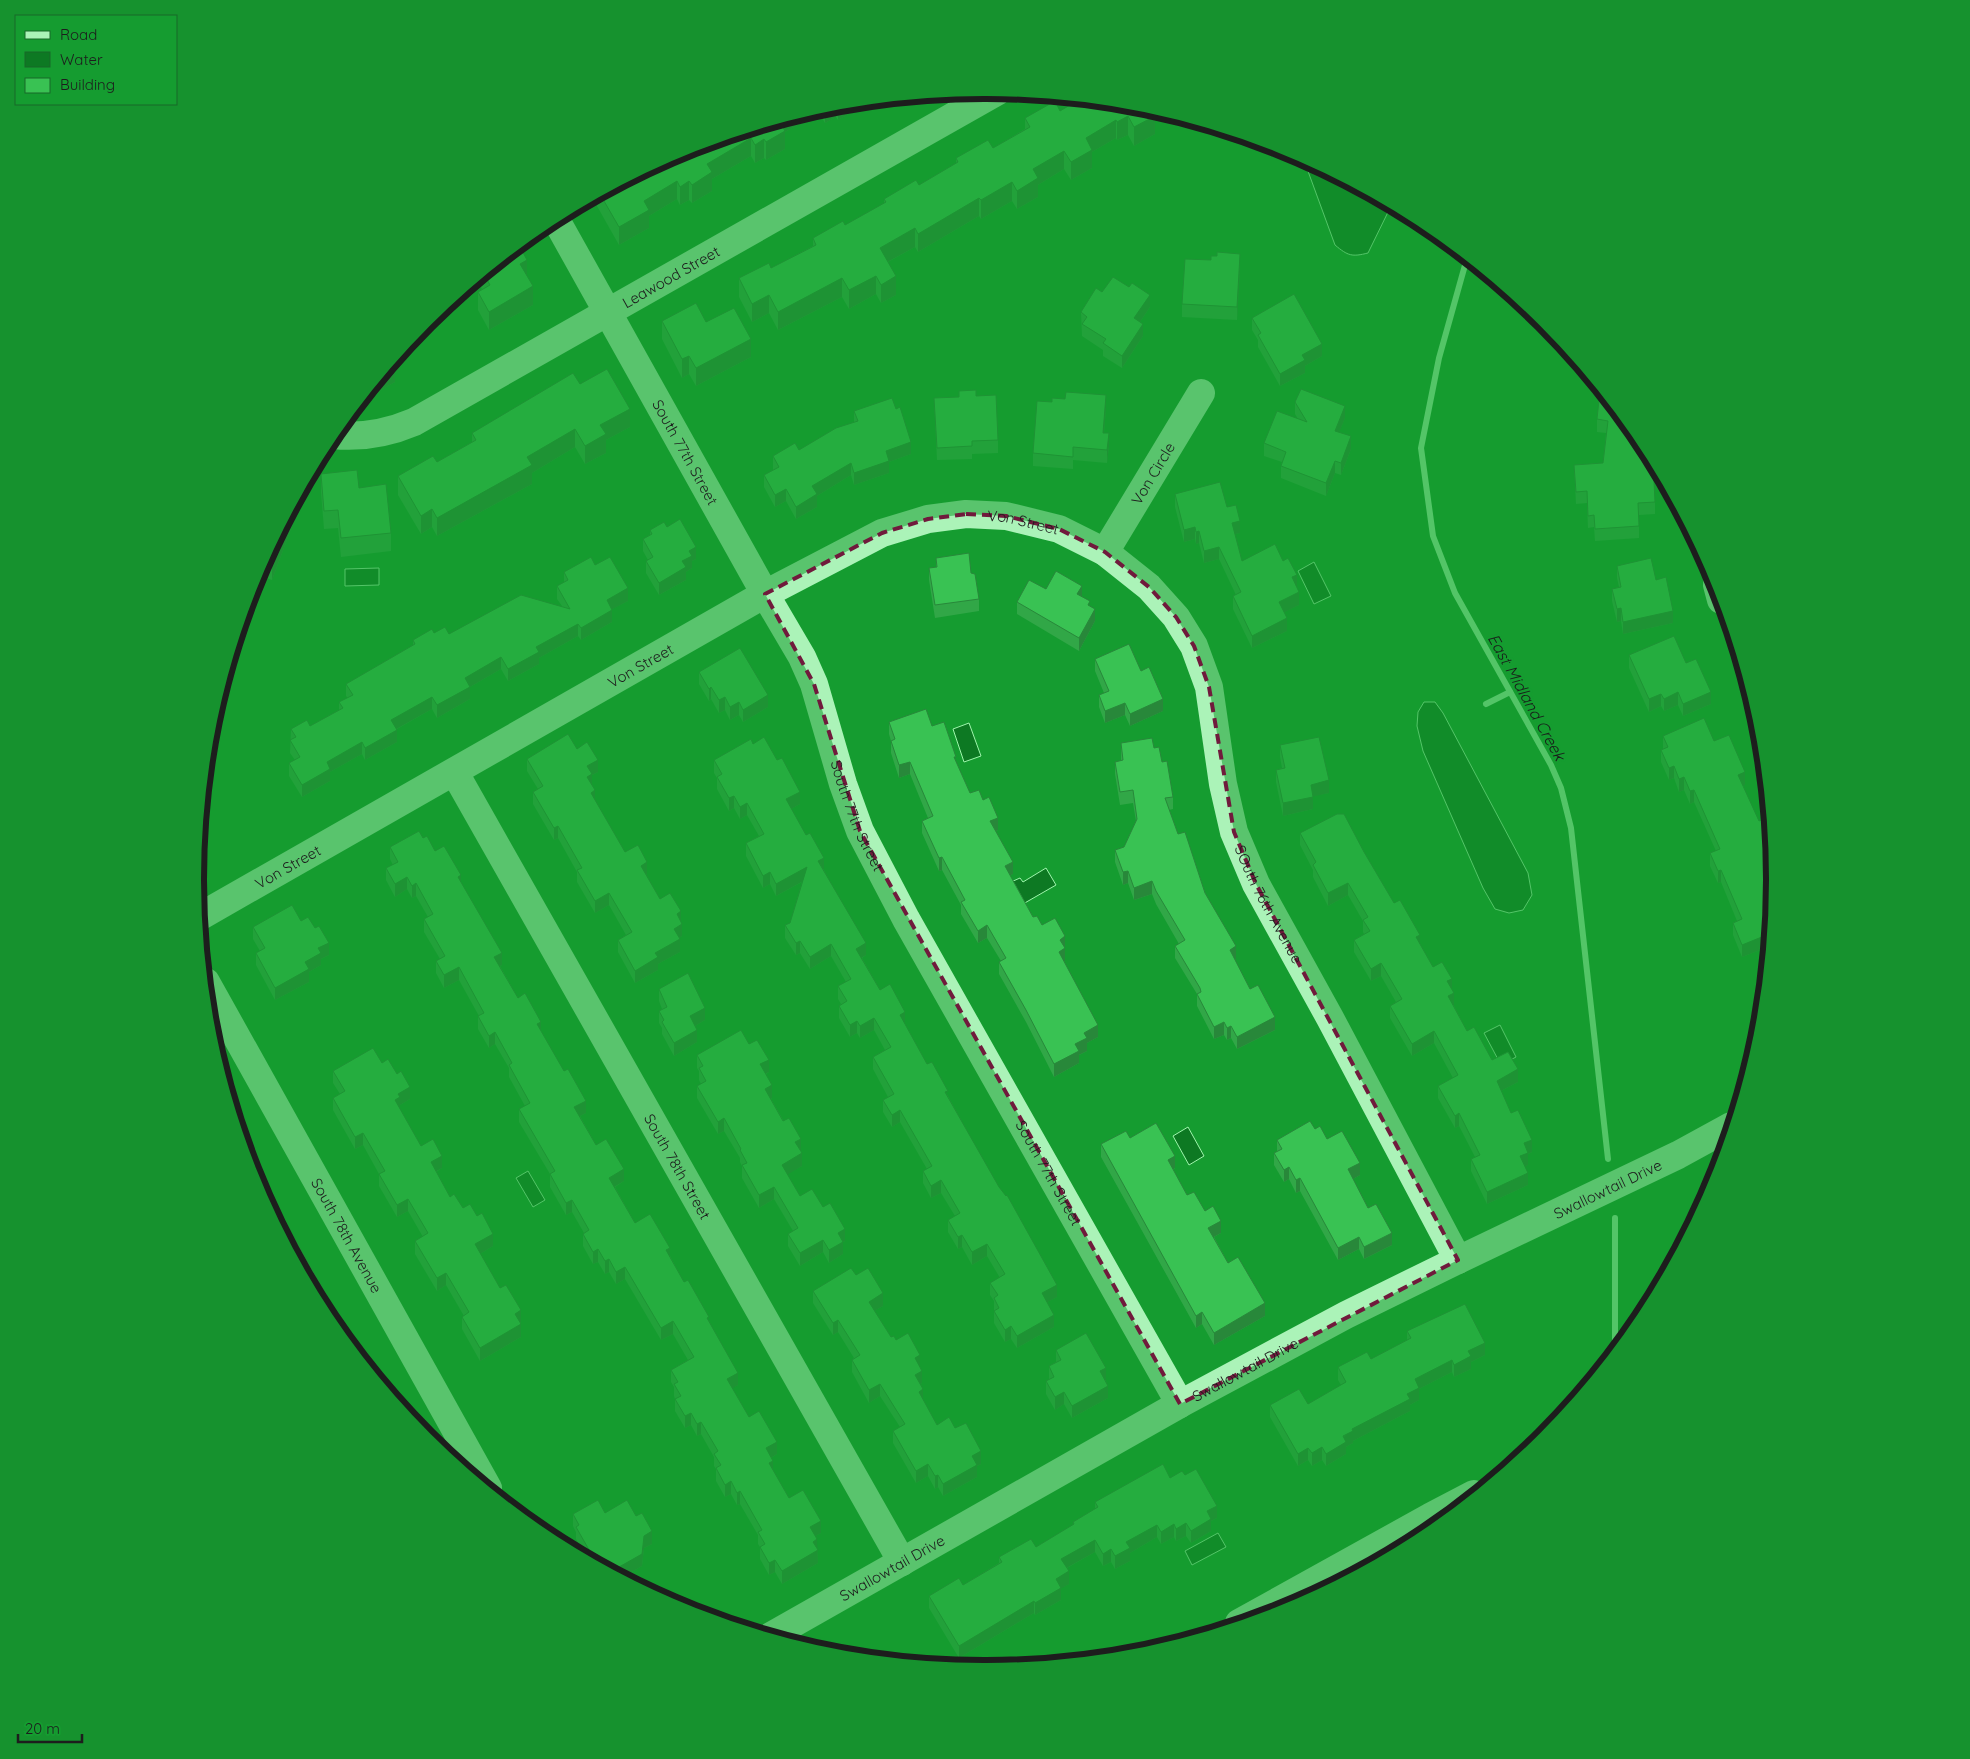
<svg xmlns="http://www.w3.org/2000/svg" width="1970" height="1759" viewBox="0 0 1970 1759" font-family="Quicksand,sans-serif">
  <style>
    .water { fill: #0d7923; stroke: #9ef6ac }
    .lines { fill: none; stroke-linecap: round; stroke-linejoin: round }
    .stream { stroke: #9ef6ac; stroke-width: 6 }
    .minor { stroke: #abf3b8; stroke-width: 28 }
    .wall { fill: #31a747 }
    .shaded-wall { fill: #28883a }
    .building { fill: #39c253; stroke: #28883a }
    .marked { fill: none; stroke: #701a3c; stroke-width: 4; stroke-dasharray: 10 6; stroke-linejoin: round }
    .labels { text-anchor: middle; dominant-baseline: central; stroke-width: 4.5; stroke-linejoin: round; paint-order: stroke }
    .street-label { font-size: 15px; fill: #1d1d1d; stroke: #159c30 }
    .water-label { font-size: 16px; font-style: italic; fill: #191d1a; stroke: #159c30 }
    .rim { fill: none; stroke: #1d1d1d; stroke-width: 6 }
  </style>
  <rect width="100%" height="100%" fill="#159c30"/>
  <!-- water -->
  <g class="water">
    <path d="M1306,160L1391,206L1368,253C1352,257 1348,256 1335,245L1305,163Z"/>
    <polygon points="1314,562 1331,596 1314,604 1298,571"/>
    <polygon points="379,568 379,585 345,586 345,569"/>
    <polygon points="1424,702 1435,702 1443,713 1528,873 1532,895 1523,910 1509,913 1495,909 1483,888 1423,751 1417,726 1418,712"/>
    <polygon points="969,723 981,756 964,762 953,729"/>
    <polygon points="1046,868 1056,885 1023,904 1011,882 1020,878 1023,882"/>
    <polygon points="1500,1025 1516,1057 1501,1065 1484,1033"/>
    <polygon points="1188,1127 1204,1156 1189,1165 1173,1136"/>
    <polygon points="528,1171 545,1200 533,1207 516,1178"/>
    <polygon points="1218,1533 1226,1547 1192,1565 1185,1551"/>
  </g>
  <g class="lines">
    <!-- stream -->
    <g class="stream">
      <polyline points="1467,258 1439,358 1421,448 1433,536 1455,593 1551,765 1561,788 1571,828 1608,1159"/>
      <polyline points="1486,704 1510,692"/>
      <polyline points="1615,1218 1615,1350"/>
    </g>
    <!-- minor -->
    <g class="minor">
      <path id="s1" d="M555,218L765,594L802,657L814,684L843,784L860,831L906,919L1180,1404"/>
      <path id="s2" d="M333,435C362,438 388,433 414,422L998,91"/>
      <path id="s3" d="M1105,552L1201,393"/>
      <polyline points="1717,585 1721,600"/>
      <path id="s4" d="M455,773L902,1562"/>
      <path id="s5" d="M199,917L765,594L882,533L928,519L966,514L1006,516L1059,529L1105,552L1149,587L1176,617L1194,646L1209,687L1223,784L1234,832L1256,884L1330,1018L1458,1260"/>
      <path id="s6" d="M206,982L488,1488"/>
      <polyline points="1239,1623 1430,1517 1474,1494"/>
      <path id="s7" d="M771,1636L1180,1404L1346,1315L1458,1260L1678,1155L1731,1126"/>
    </g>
  </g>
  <!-- wall -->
  <g class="wall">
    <polygon points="857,103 857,109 838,120 836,117 825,123 819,113 785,132 785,149 766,160 764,158 755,163 751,156 712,179 712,191 692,203 689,200 680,205 677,199 649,216 649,228 619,245 597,206 597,196 683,150 831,105"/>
    <polygon points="1139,105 1166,113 1155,119 1155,134 1134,146 1128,135 1117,140 1116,138 1092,152 1092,168 1071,180 1064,169 1038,185 1038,197 1017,209 1012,201 981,219 979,216 918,252 915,247 888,262 896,295 881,303 876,294 849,309 842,297 778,330 769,313 752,322 739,297 739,278 771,268 813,246 813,238 845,225 884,204 884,199 919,185 956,163 956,158 993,148 1025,129 1025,118 1060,111"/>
    <polygon points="519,245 527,277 533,305 489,330 478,310 478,292 482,289 477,280"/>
    <polygon points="1240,266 1237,320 1182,317 1182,304"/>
    <polygon points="1102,292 1150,307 1140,322 1143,336 1122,368 1103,356 1103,350 1082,336 1081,312"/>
    <polygon points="1252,318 1322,356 1305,366 1305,373 1280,386 1258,347 1258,340 1252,330"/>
    <polygon points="662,321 706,322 751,357 696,386 689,374 682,378 662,339"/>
    <polygon points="398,356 398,368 395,370 395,382 372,395 370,391"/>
    <polygon points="580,384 630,427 606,440 606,453 585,464 575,447 532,473 532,484 437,536 432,527 421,534 398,495 398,476 437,462 472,442 472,433"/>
    <polygon points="1600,391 1655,502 1655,514 1639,515 1639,538 1595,541 1594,527 1588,528 1587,503 1576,504 1574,465 1603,463 1606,433 1597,432 1597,419"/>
    <polygon points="976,396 998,440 998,453 972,454 972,459 937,460 934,398"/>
    <polygon points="1295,402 1345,418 1339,432 1351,449 1341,475 1335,473 1326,496 1281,478 1281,466 1282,462 1264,456 1264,443 1298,419 1295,414"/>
    <polygon points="1106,407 1104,433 1109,446 1107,463 1073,460 1073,469 1033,466 1033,453"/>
    <polygon points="854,411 911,454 889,462 889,473 854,485 851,475 817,496 817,507 796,519 786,501 775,507 764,487 764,475 773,470 773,456 799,450 854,422"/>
    <polygon points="321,474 359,488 391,533 391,551 341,557 338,528 324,529 321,492"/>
    <polygon points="1175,494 1227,507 1240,533 1235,534 1242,561 1297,587 1299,605 1284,612 1287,631 1252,648 1233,609 1233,596 1236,595 1219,559 1204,563 1199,543 1196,544 1195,539 1184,542 1175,507"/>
    <polygon points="298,497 298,510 272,580 257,575"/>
    <polygon points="667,527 696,559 692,561 692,568 686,572 686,580 659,595 646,573 646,561 648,560 643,551 643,539 650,535 650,530"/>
    <polygon points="936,558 971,573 979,599 979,611 935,618 929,580 929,568 936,567"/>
    <polygon points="595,565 628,601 612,609 612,622 581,640 578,636 539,658 539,664 508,681 501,669 470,687 470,699 437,718 432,709 397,729 397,742 365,760 362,754 330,772 330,781 302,797 289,776 289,763 295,760 290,753 291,729 310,726 339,710 339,702 348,698 346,696 346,684 413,645 413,640 434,633 449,634 562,606 557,599 557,586 564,583 564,572"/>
    <polygon points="1617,566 1656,580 1673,623 1623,634 1621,621 1617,622 1612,601 1612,589 1619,587 1617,578"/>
    <polygon points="1046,589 1082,597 1095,621 1079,651 1017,614 1017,602"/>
    <polygon points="1629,655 1686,663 1711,704 1683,716 1678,705 1664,711 1661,706 1649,712 1629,668"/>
    <polygon points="1095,659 1141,671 1163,711 1130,726 1125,715 1105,723 1099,707 1099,695 1104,693 1095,671"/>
    <polygon points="699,672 768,707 743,722 739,715 730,720 725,710 719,713 711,699 709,701 699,684"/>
    <polygon points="889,722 932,726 956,762 970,793 998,830 996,831 1013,874 1010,875 1033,917 1042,925 1065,949 1064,961 1098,1037 1087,1043 1087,1051 1079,1055 1079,1063 1054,1077 1026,1022 999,974 999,962 1001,961 987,938 978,943 961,914 961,905 942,870 939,871 922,833 922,821 928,818 910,774 899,778 891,753 891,741 889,734"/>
    <polygon points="1663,736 1714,741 1745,785 1743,785 1774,880 1768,947 1742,957 1733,935 1733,923 1737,921 1721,882 1718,883 1710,866 1710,853 1716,851 1694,802 1690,804 1684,790 1679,792 1674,778 1669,780 1661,762 1661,750 1663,749"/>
    <polygon points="1121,743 1154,748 1162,762 1173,797 1173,809 1169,810 1178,834 1236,959 1234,960 1250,989 1275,1030 1237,1049 1231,1038 1227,1040 1224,1035 1214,1039 1197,1006 1197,994 1175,958 1175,946 1179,944 1156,904 1152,894 1134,900 1128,883 1123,885 1115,862 1115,850 1124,847 1136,821 1133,803 1120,805 1115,774 1115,762 1121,761"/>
    <polygon points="753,744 800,804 791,809 824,870 866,955 862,958 880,990 905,1024 927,1064 948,1096 1057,1297 1047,1302 1054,1327 1017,1348 1011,1339 1005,1342 994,1323 994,1301 990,1295 990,1283 1000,1278 987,1256 972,1265 962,1247 958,1249 948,1232 948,1220 955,1216 941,1193 931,1198 923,1183 923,1171 927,1169 900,1122 892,1127 883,1112 883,1100 888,1097 873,1069 873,1057 885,1050 874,1030 860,1038 857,1033 850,1037 839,1018 839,1006 841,1004 838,999 838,986 846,982 831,956 810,969 800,953 796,955 785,938 785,925 790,923 802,882 776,896 770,884 763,888 746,856 746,843 759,836 747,815 740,819 734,808 729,811 717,789 717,778 714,773 714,760"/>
    <polygon points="1280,745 1329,793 1313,796 1313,809 1283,816 1276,782 1276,770 1282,768 1280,757"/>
    <polygon points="577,749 598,772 592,775 592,785 595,801 625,852 647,874 646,875 660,899 681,921 682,936 679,938 680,952 658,964 658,970 635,983 618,952 618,940 626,935 609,905 595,913 577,882 577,872 558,838 554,840 533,804 533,792 538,789 527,771 527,759"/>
    <polygon points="1300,833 1364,852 1394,903 1420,944 1433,967 1452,989 1454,1006 1467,1031 1492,1060 1518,1082 1501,1091 1511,1113 1532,1152 1528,1154 1528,1165 1525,1166 1528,1185 1487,1204 1471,1171 1471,1159 1475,1157 1459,1126 1455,1128 1438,1098 1438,1086 1453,1078 1434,1043 1412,1056 1390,1018 1390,1006 1396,1002 1381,976 1371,981 1354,952 1354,940 1364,934 1363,932 1363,921 1348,895 1328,906 1313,877 1313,870 1300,845"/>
    <polygon points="423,838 435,851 461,883 502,965 500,966 518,998 541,1031 586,1113 580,1116 596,1145 624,1181 615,1187 635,1223 670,1256 684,1282 709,1321 738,1385 732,1388 749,1417 777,1454 771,1458 773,1471 789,1498 821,1533 815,1536 817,1549 818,1563 782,1584 775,1572 769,1575 760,1559 760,1547 758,1544 758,1535 740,1504 737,1505 731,1494 725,1497 716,1481 716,1469 714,1466 714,1457 701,1434 697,1436 691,1425 685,1428 675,1411 675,1399 674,1396 674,1387 671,1382 671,1370 688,1360 673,1334 661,1340 625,1279 616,1284 609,1272 605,1274 598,1262 593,1264 583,1246 583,1234 584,1233 572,1212 566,1215 550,1187 550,1174 519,1122 519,1109 525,1106 509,1077 509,1068 495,1044 489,1048 478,1029 478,1016 479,1016 459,980 444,988 436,973 436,961 440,959 424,932 424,919 428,917 416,896 412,898 407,889 395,897 386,880 386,868 393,865 390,859 390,847"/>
    <polygon points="301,921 329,955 321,959 321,965 309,972 309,982 275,1000 256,965 256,953 260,951 253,939 253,927"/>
    <polygon points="659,989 705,1020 695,1026 697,1042 674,1056 662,1034 662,1028 659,1023 659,1011 662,1009 659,1001"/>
    <polygon points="749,1044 769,1072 766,1074 772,1098 771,1099 801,1151 802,1166 787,1174 800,1196 823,1207 845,1241 843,1242 843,1254 829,1263 823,1252 800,1266 788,1246 788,1234 793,1231 774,1199 759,1208 742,1178 742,1166 740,1162 740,1158 724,1131 718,1134 697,1098 697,1086 701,1084 699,1080 699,1071 697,1068 697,1055"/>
    <polygon points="382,1063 410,1099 400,1105 400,1109 421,1146 442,1168 436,1172 450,1197 463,1208 493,1246 480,1254 500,1288 521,1322 520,1323 521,1337 480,1361 462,1329 462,1317 464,1316 446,1285 437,1291 415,1254 415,1241 423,1237 408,1211 397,1217 379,1186 379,1174 363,1145 355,1149 333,1110 333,1098 340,1094 333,1083 333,1071"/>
    <polygon points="1315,1129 1327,1139 1360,1175 1353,1179 1368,1208 1392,1245 1364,1259 1359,1249 1338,1260 1300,1191 1296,1193 1289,1179 1284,1182 1274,1165 1274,1153 1277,1152 1277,1140"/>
    <polygon points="1130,1138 1175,1168 1173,1170 1187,1195 1205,1211 1221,1233 1214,1237 1228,1263 1265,1316 1214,1345 1202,1324 1196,1328 1101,1157 1101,1144"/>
    <polygon points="856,1275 883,1306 874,1311 891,1337 896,1340 920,1367 922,1383 920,1384 923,1400 937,1425 955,1428 981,1464 977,1466 977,1477 943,1496 938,1487 935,1489 928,1476 916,1483 893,1443 893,1431 900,1427 880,1396 869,1403 852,1372 852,1360 854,1358 838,1332 833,1335 813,1303 813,1291"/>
    <polygon points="1407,1331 1485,1355 1471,1362 1471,1369 1454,1377 1452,1372 1419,1389 1419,1400 1410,1405 1410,1411 1353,1441 1353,1443 1346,1447 1346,1454 1326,1466 1322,1460 1312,1466 1308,1460 1298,1466 1270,1417 1270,1405 1308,1404 1341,1385 1338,1380 1338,1367 1371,1359 1407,1340"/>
    <polygon points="1056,1350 1106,1380 1108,1398 1072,1418 1064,1404 1055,1410 1046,1394 1046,1381 1049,1380 1049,1366 1056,1362"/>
    <polygon points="1185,1475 1217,1518 1211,1521 1211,1531 1191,1543 1186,1536 1176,1541 1174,1537 1161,1544 1157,1537 1130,1553 1130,1561 1115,1569 1111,1562 1103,1566 1095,1552 1067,1568 1069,1584 1061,1588 1061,1600 1035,1615 1034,1613 959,1658 929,1608 929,1596 963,1585 999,1563 999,1557 1036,1547 1073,1525 1073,1522 1095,1509 1095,1502 1170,1478"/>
    <polygon points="605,1513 652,1544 644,1548 642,1566 623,1577 586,1557 576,1539 576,1532 573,1526 573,1514"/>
  </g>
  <!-- shaded-wall -->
  <g class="shaded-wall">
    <polygon points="857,103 857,109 838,120 838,104"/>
    <polygon points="831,105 836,105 836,117 825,123 825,107"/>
    <polygon points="1148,108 1166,113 1155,119 1155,134 1134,146 1134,127"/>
    <polygon points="819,109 819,113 785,132 785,149 766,160 766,142 778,121"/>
    <polygon points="1128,116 1128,135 1117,140 1117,122"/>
    <polygon points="1116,120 1116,138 1092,152 1092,168 1071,180 1071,162 1086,138"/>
    <polygon points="751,138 751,156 712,179 712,191 692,203 692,185 707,164"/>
    <polygon points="764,139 764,158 755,163 755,145"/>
    <polygon points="1064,151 1064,169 1038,185 1038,197 1017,209 1017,191 1033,169"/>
    <polygon points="677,181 677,199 649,216 649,228 619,245 619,227 644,201"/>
    <polygon points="689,181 689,200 680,205 680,187"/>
    <polygon points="1012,182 1012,201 981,219 981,200"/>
    <polygon points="979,198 979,216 918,252 918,234"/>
    <polygon points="915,228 915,247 880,266 880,248"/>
    <polygon points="1240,254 1240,266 1237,320 1237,307"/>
    <polygon points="527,260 527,278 520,264"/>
    <polygon points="876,276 876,294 849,309 849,290"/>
    <polygon points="896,276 896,295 881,303 881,285"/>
    <polygon points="842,278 842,297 778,330 778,312"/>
    <polygon points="533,286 533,305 489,330 489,312"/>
    <polygon points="769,295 769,313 752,322 752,304"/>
    <polygon points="1150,295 1150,307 1134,331 1134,318"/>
    <polygon points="1143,324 1143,336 1122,368 1122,356"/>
    <polygon points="751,339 751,357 696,386 696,368"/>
    <polygon points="1322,344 1322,356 1305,366 1305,373 1280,386 1280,374 1302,355"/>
    <polygon points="398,356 398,368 395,370 395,382 372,395 372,388"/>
    <polygon points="689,356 689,374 682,378 682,359"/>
    <polygon points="1106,395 1106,407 1103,445 1103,433"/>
    <polygon points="1345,406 1345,418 1335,443 1335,431"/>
    <polygon points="630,409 630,427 606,440 606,453 585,464 585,446 600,425"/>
    <polygon points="575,429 575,447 532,473 532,484 437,536 437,518 527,457"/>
    <polygon points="1109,433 1109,446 1107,463 1107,450"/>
    <polygon points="1351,436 1351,449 1341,475 1341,463"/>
    <polygon points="911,442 911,454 889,462 889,473 854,485 854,473 886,451"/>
    <polygon points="1335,461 1335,473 1326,496 1326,483"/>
    <polygon points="851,463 851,475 817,496 817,507 796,519 796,507 812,486"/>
    <polygon points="786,489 786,501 775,507 775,495"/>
    <polygon points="298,497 298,510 272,580 272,562 292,509"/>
    <polygon points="432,509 432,527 421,534 421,516"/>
    <polygon points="1240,521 1240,533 1232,535 1232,523"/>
    <polygon points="1195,527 1195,539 1184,542 1184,530"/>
    <polygon points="1199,531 1199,543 1196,544 1196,532"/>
    <polygon points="696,547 696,559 692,561 692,568 686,572 686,580 659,595 659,583 682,561 689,551"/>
    <polygon points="1219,547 1219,559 1204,563 1204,551"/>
    <polygon points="1297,575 1297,587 1292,577"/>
    <polygon points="1082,586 1082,598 1077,594"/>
    <polygon points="628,588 628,601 607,612 607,600"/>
    <polygon points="1299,592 1299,605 1279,615 1279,602"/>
    <polygon points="1621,608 1621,621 1617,622 1617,609"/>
    <polygon points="1095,609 1095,621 1079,651 1079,638"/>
    <polygon points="612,610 612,622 581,640 581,628"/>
    <polygon points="1673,611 1673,623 1623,634 1623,622"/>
    <polygon points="1287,618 1287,631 1252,648 1252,636"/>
    <polygon points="578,624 578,636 539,658 539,664 508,681 508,669 536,647"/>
    <polygon points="501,657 501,669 470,687 470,699 437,718 437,705 465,678"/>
    <polygon points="711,687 711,699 709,701 709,689"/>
    <polygon points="1678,692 1678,705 1664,711 1664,699"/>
    <polygon points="1711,692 1711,704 1683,716 1683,704"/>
    <polygon points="1661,694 1661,706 1649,712 1649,699"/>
    <polygon points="768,695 768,707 743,722 743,710"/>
    <polygon points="432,697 432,709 391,732 391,720"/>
    <polygon points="725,697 725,710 719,713 719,700"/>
    <polygon points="1163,699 1163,711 1130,726 1130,714"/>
    <polygon points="739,702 739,715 730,720 730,707"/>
    <polygon points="1125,703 1125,715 1105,723 1105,711"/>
    <polygon points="397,730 397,742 365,760 365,748"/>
    <polygon points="362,742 362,754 330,772 330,781 302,797 302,785 327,762"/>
    <polygon points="598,760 598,772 592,775 592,786 587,789 587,766"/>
    <polygon points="910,762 910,774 899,778 899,765"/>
    <polygon points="1674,766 1674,778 1669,780 1669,768"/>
    <polygon points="1745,772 1745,785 1738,787 1738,775"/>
    <polygon points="1684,777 1684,790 1679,792 1679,779"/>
    <polygon points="1329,780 1329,793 1311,797 1311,785"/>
    <polygon points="595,790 595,802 591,793"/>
    <polygon points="1694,790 1694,802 1690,804 1690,791"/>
    <polygon points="800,792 800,804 786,812 786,799"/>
    <polygon points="734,796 734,808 729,811 729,798"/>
    <polygon points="1313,797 1313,809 1283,816 1283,803"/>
    <polygon points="747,803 747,815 740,819 740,807"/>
    <polygon points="998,818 998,830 990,834 990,821"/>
    <polygon points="558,826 558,838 554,840 554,828"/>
    <polygon points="942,857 942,870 939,871 939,858"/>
    <polygon points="824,858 824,870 818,861"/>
    <polygon points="647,862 647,874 641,878 641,866"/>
    <polygon points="1013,862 1013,874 1005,878 1005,866"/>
    <polygon points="807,867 807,879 776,896 776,884"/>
    <polygon points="1721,870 1721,882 1718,883 1718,871"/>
    <polygon points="1128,871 1128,883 1123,885 1123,872"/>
    <polygon points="770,872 770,884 763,888 763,876"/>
    <polygon points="461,875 461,888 458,877"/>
    <polygon points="407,877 407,889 395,897 395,884"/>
    <polygon points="1152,881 1152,894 1134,900 1134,888"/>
    <polygon points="416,883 416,896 412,898 412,886"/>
    <polygon points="1348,883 1348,895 1328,906 1328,893"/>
    <polygon points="609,893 609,905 595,913 595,901"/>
    <polygon points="681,911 681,923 677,914"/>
    <polygon points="682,924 682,936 674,941 674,929"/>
    <polygon points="987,925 987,938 978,943 978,931"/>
    <polygon points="1769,934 1768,947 1742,957 1742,945"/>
    <polygon points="1420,935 1420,947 1416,937"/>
    <polygon points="1065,936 1065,961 1059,964 1060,940"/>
    <polygon points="680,939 680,952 658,964 658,970 635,983 635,971 655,953"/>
    <polygon points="800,941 800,953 796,955 796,943"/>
    <polygon points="329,943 329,955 321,959 321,965 309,972 309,982 275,1000 275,988 318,948"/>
    <polygon points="866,943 866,955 856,961 856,949"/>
    <polygon points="831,944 831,956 810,969 810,957"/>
    <polygon points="1236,946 1236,959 1230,962 1230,950"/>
    <polygon points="502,953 502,965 494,969 494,957"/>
    <polygon points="1381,963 1381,976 1371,981 1371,969"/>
    <polygon points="459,967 459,980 444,988 444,975"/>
    <polygon points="1452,979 1452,991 1447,981"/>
    <polygon points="1454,993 1454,1005 1448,1009 1448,996"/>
    <polygon points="705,1008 705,1020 690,1029 690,1016"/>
    <polygon points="905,1012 905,1024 900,1015"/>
    <polygon points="1275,1017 1275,1030 1237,1049 1237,1037"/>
    <polygon points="874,1018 874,1030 860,1038 860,1026"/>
    <polygon points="857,1021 857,1033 850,1037 850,1025"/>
    <polygon points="541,1022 541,1034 537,1024"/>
    <polygon points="1224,1022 1224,1035 1214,1039 1214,1027"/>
    <polygon points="1098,1025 1098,1037 1087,1043 1087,1051 1079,1055 1079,1063 1054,1077 1054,1064 1075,1044 1084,1033"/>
    <polygon points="1231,1026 1231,1038 1227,1040 1227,1028"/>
    <polygon points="697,1030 697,1042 674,1056 674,1043"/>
    <polygon points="1434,1031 1434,1043 1412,1056 1412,1044"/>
    <polygon points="495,1032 495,1044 489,1048 489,1036"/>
    <polygon points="769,1060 769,1072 760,1076 760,1064"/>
    <polygon points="1518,1069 1518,1082 1497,1093 1497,1081"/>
    <polygon points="772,1085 772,1098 765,1102 765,1089"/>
    <polygon points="410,1087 410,1099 400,1105 400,1110 395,1100 398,1094"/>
    <polygon points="586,1101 586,1113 574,1119 574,1107"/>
    <polygon points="900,1110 900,1122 892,1127 892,1115"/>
    <polygon points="1459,1113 1459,1126 1455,1128 1455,1116"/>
    <polygon points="724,1118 724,1131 718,1134 718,1122"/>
    <polygon points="363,1133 363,1145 355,1149 355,1137"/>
    <polygon points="801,1139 801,1151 795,1142"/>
    <polygon points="1532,1140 1532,1152 1528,1154 1528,1165 1520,1169 1520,1156 1524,1143"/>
    <polygon points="802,1153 802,1166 782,1178 782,1165"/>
    <polygon points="442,1156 442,1168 431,1174 431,1162"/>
    <polygon points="1175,1156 1175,1168 1168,1173 1168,1160"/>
    <polygon points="1360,1163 1360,1175 1348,1182 1348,1169"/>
    <polygon points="1289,1167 1289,1179 1284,1182 1284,1170"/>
    <polygon points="624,1169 624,1181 609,1190 609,1178"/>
    <polygon points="1528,1173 1528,1185 1487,1204 1487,1192"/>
    <polygon points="1300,1178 1300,1191 1296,1193 1296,1180"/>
    <polygon points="941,1180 941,1193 931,1198 931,1186"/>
    <polygon points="774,1187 774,1199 759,1208 759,1195"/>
    <polygon points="408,1199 408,1211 397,1217 397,1205"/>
    <polygon points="572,1200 572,1212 566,1215 566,1203"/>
    <polygon points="1221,1221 1221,1233 1208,1240 1208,1228"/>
    <polygon points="845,1229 845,1241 843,1242 843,1254 829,1263 829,1250 838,1233"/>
    <polygon points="1392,1233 1392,1245 1364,1259 1364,1247"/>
    <polygon points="493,1234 493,1246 475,1257 475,1244"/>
    <polygon points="962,1235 962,1247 958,1249 958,1237"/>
    <polygon points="1359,1237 1359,1249 1338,1260 1338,1248"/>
    <polygon points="823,1240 823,1252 800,1266 800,1253"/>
    <polygon points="987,1244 987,1256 972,1265 972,1252"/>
    <polygon points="670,1248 670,1260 666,1250"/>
    <polygon points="598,1249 598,1262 593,1264 593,1252"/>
    <polygon points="609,1259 609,1272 605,1274 605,1261"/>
    <polygon points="625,1267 625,1279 616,1284 616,1272"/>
    <polygon points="446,1273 446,1285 437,1291 437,1278"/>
    <polygon points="1057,1285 1057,1297 1042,1305 1042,1293"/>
    <polygon points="883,1293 883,1306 869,1314 869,1302"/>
    <polygon points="331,1303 331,1315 328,1317 323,1307"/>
    <polygon points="1265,1303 1265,1316 1214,1345 1214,1333"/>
    <polygon points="521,1310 521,1322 515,1326 515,1314"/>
    <polygon points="1202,1312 1202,1324 1196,1328 1196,1316"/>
    <polygon points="1054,1315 1054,1327 1017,1348 1017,1336"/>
    <polygon points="838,1320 838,1332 833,1335 833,1323"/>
    <polygon points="673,1321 673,1334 661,1340 661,1328"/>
    <polygon points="521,1324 521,1337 480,1361 480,1348"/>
    <polygon points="1011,1326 1011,1339 1005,1342 1005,1330"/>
    <polygon points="1485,1343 1485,1355 1471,1362 1471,1369 1454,1377 1454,1365 1468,1351"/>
    <polygon points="920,1355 920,1367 915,1358"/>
    <polygon points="1452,1360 1452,1372 1419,1389 1419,1400 1410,1405 1410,1411 1353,1441 1353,1443 1346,1447 1346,1454 1326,1466 1326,1454 1352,1429 1407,1394 1415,1379"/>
    <polygon points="1106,1368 1106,1380 1100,1383 1100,1371"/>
    <polygon points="922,1371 922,1383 915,1387 915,1375"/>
    <polygon points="738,1373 738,1385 727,1392 727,1379"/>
    <polygon points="880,1384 880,1396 869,1403 869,1390"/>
    <polygon points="1108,1386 1108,1398 1072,1418 1072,1406"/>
    <polygon points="923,1389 923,1402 919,1392"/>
    <polygon points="1064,1392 1064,1404 1055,1410 1055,1397"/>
    <polygon points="691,1413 691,1425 685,1428 685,1416"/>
    <polygon points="701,1422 701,1434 697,1436 697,1424"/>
    <polygon points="777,1442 777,1454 766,1461 766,1448"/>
    <polygon points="1322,1447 1322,1460 1312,1466 1312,1453"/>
    <polygon points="1308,1448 1308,1460 1298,1466 1298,1454"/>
    <polygon points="981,1451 981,1464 977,1466 977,1477 943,1496 943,1484 972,1456"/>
    <polygon points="773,1461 773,1473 769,1463"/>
    <polygon points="928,1464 928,1476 916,1483 916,1471"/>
    <polygon points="938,1475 938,1487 935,1489 935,1476"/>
    <polygon points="731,1481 731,1494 725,1497 725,1485"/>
    <polygon points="740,1491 740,1504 737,1505 737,1493"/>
    <polygon points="1217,1506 1217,1518 1211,1521 1211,1531 1191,1543 1191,1531 1207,1511"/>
    <polygon points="821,1521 821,1533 810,1539 810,1527"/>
    <polygon points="1186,1523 1186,1536 1176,1541 1176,1529"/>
    <polygon points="1174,1524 1174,1537 1161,1544 1161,1532"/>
    <polygon points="1157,1525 1157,1537 1130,1553 1130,1561 1115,1569 1115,1556 1126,1542"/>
    <polygon points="652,1531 652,1544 644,1548 642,1566 623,1577 612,1571 644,1536"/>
    <polygon points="817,1539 818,1563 782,1584 782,1571 813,1542"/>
    <polygon points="1095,1540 1095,1552 1061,1571 1061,1559"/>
    <polygon points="1111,1549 1111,1562 1103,1566 1103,1554"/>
    <polygon points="775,1560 775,1572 769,1575 769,1563"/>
    <polygon points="1069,1571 1069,1584 1059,1590 1061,1588 1061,1600 1035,1615 1035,1603 1056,1579"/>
    <polygon points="1034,1601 1034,1613 959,1658 959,1646"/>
  </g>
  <!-- building -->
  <g class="building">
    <polygon points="1080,99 1139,105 1151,109 1155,116 1134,127 1128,116 1117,122 1116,120 1086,138 1092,150 1071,162 1064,151 1033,169 1038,178 1017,191 1012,182 981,200 979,198 918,234 915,228 880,248 896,276 881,285 876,276 849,290 842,278 778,312 769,295 752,304 739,278 769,263 771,268 816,245 813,238 843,221 845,225 886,202 884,199 916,180 919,185 958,162 956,158 988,140 993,148 1030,127 1025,118 1055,101 1060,111"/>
    <polygon points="779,121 785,131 766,142 764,139 755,145 751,138 707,164 712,172 692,185 689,181 680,187 677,181 644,201 649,210 619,227 600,194 683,150"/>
    <polygon points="519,245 527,260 520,264 533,286 489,312 478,292 490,285 484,274"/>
    <polygon points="1217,252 1240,254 1237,307 1182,304 1185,259 1211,260 1211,256 1217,256"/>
    <polygon points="1113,277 1129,287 1132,283 1150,295 1134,318 1143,324 1122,356 1103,343 1106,339 1082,324 1087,317 1081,312 1096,288 1102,292"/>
    <polygon points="1294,294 1322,344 1302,355 1305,360 1280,374 1258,335 1261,333 1252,318"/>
    <polygon points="696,303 706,322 734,308 751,339 696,368 689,356 682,359 662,321"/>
    <polygon points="394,361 395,363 389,367"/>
    <polygon points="607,369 630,409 600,425 606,434 585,446 575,429 527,457 532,465 437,518 432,509 421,516 398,476 433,456 437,462 476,440 472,433 573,373 580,384"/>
    <polygon points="1301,389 1345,406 1335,431 1351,436 1341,463 1335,461 1326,483 1281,466 1286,452 1264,443 1277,411 1307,422 1295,402"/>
    <polygon points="976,390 976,396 996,395 998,440 972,441 972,446 937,448 934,398 959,397 959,391"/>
    <polygon points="1600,391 1642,441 1653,462 1655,502 1638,503 1639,526 1595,529 1594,515 1588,516 1587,491 1576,492 1574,465 1603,463 1608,421 1597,419"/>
    <polygon points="1066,392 1106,395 1103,433 1109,433 1107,450 1073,447 1073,457 1033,453 1037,401 1052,402 1052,398 1065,399"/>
    <polygon points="892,398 896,409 900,407 911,442 886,451 889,461 854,473 851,463 812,486 817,494 796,507 786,489 775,495 764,475 779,467 773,456 795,443 799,450 836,428 858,421 854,411"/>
    <polygon points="357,470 359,488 386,484 391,533 341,538 338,510 324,511 321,474"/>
    <polygon points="1220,482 1227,507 1236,505 1240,521 1232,523 1242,561 1275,544 1283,561 1288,558 1297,575 1292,577 1299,592 1279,602 1287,618 1252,636 1233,596 1241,592 1219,547 1204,551 1199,531 1196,532 1195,527 1184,530 1175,494"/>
    <polygon points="292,509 272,562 265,559"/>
    <polygon points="680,519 696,547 689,551 692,556 682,561 686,567 659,583 646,561 653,557 643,539 652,534 650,530 664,522 667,527"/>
    <polygon points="969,553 971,573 975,574 979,599 935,605 929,568 937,567 936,558"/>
    <polygon points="591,557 595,565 610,557 628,588 607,600 612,610 581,628 578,624 536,647 539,652 508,669 501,657 465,678 470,687 437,705 432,697 391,720 397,730 365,748 362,742 327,762 330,769 302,785 289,763 300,757 290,740 296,737 291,729 307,720 310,726 343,708 339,702 353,695 346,684 415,644 413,640 432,629 434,633 445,627 449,634 521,595 570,609 557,586 568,580 564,572"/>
    <polygon points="1651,558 1656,580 1666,577 1673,611 1623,622 1621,608 1617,609 1612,589 1621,587 1617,566"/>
    <polygon points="1056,571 1082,586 1077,594 1090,601 1088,605 1095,609 1079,638 1017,602 1029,580 1046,589"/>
    <polygon points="1674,636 1686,663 1696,659 1711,692 1683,704 1678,692 1664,699 1661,694 1649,699 1629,655"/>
    <polygon points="1129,644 1141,671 1149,667 1163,699 1130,714 1125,703 1105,711 1099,695 1109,691 1095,659"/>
    <polygon points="740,648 768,695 743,710 739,702 730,707 725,697 719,700 711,687 709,689 699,672"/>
    <polygon points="926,709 932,726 944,722 956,757 954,757 970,793 979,790 983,800 989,797 998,818 990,821 1013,862 1005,866 1033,917 1037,916 1042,925 1055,918 1065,936 1060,940 1065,948 1059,952 1098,1025 1084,1033 1087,1038 1075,1044 1079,1051 1054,1064 1026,1010 999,962 1006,958 987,925 978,931 961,902 965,900 942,857 939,858 922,821 933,816 910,762 899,765 891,741 895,739 889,722"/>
    <polygon points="1704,718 1714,741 1729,735 1745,772 1738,775 1759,821 1766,818 1769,825 1772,854 1771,854 1772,857 1774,880 1769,934 1742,945 1733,923 1742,919 1721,870 1718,871 1710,853 1720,849 1694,790 1690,791 1684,777 1679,779 1674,766 1669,768 1661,750 1668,747 1663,736"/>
    <polygon points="568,734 577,749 587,742 598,760 587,766 592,774 587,777 595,790 591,793 625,852 638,845 647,862 641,866 660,899 670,893 681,911 677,914 682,924 674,929 680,939 655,953 658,957 635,971 618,940 632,932 609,893 595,901 577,870 582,868 558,826 554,828 533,792 543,786 527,759"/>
    <polygon points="764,737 777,760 782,758 800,792 786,799 806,835 810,833 824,858 818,861 866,943 856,949 880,990 890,984 905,1012 900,1015 927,1064 932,1062 948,1091 945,1092 999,1187 1006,1196 1007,1195 1057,1285 1042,1293 1054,1315 1017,1336 1011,1326 1005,1330 994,1311 999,1308 994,1298 998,1295 990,1283 1005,1274 987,1244 972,1252 962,1235 958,1237 948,1220 960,1213 941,1180 931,1186 923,1171 932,1166 900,1110 892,1115 883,1100 894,1094 873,1057 891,1047 874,1018 860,1026 857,1021 850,1025 839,1006 847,1001 838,986 851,979 831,944 810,957 800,941 796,943 785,925 790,923 807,867 776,884 770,872 763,876 746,843 764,834 747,803 740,807 734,796 729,798 717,777 722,774 714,760 751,739 753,744"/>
    <polygon points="1319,737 1329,780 1311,785 1313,797 1283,803 1276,770 1285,768 1280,745"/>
    <polygon points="1152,738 1154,748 1159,747 1162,762 1167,761 1173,797 1165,798 1178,834 1185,832 1205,893 1236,946 1230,950 1250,989 1258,985 1275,1017 1237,1037 1231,1026 1227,1028 1224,1022 1214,1027 1197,994 1201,992 1200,988 1175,946 1185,940 1156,891 1152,881 1134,888 1128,871 1123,872 1115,850 1124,847 1137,819 1133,790 1120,792 1115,762 1123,760 1121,743"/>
    <polygon points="1337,814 1344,814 1364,852 1394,903 1400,900 1420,935 1416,937 1433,967 1442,962 1452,979 1447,981 1454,993 1448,996 1467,1031 1474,1027 1492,1060 1508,1052 1518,1069 1497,1081 1511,1113 1518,1110 1532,1140 1524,1143 1528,1153 1520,1156 1528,1173 1487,1192 1471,1159 1480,1155 1459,1113 1455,1116 1438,1086 1458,1075 1434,1031 1412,1044 1390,1006 1402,999 1381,963 1371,969 1354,940 1370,931 1363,920 1368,917 1348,883 1328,893 1313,865 1316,862 1300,833"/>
    <polygon points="419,831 423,838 427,836 435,851 444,846 461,875 458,877 502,953 494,957 518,998 525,993 541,1022 537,1024 564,1071 568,1069 586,1101 574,1107 596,1145 606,1139 624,1169 609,1178 635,1223 650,1214 670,1248 666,1250 684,1282 688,1280 709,1317 707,1318 738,1373 727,1379 749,1417 759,1411 777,1442 766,1448 773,1461 769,1463 789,1498 803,1490 821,1521 810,1527 817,1539 813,1542 818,1550 782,1571 775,1560 769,1563 760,1547 765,1544 758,1532 762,1530 740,1491 737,1493 731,1481 725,1485 716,1468 721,1465 714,1454 718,1451 701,1422 697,1424 691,1413 685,1416 675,1399 681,1396 674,1384 678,1382 671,1370 694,1357 673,1321 661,1328 625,1267 616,1272 609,1259 605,1261 598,1249 593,1252 583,1234 589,1230 572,1200 566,1203 550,1174 555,1171 519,1109 530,1103 509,1065 512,1063 495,1032 489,1036 478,1016 484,1013 459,967 444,975 436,961 445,956 424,919 433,914 416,883 412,886 407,877 395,884 386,868 398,862 390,847"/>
    <polygon points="292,905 301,921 308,917 315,928 319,926 329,943 318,948 321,953 305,962 309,969 275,988 256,953 265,948 253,927"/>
    <polygon points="688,973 705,1008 690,1016 697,1030 674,1043 662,1022 664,1020 659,1011 667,1007 659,989"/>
    <polygon points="741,1030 749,1044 757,1040 769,1060 760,1064 772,1085 765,1089 783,1121 789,1118 801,1139 795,1142 802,1153 782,1165 800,1196 812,1189 823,1207 830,1203 845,1229 838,1233 843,1242 829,1250 823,1240 800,1253 788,1234 798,1228 774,1187 759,1195 742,1165 747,1163 740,1150 741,1149 724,1118 718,1122 697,1086 706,1081 699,1068 703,1066 697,1055"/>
    <polygon points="373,1048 382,1063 388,1059 397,1074 401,1071 410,1087 398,1094 400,1097 395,1100 421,1146 433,1139 442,1156 431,1162 450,1197 454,1194 463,1208 470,1204 477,1216 482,1213 493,1234 475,1244 500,1288 506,1285 521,1310 515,1314 521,1324 480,1348 462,1317 469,1312 446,1273 437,1278 415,1241 428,1233 408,1199 397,1205 379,1174 385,1171 363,1133 355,1137 333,1098 345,1091 333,1071"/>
    <polygon points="1310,1121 1315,1129 1320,1126 1327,1139 1342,1131 1360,1163 1348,1169 1368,1208 1376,1204 1392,1233 1364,1247 1359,1237 1338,1248 1300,1178 1296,1180 1289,1167 1284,1170 1274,1153 1282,1149 1277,1140"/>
    <polygon points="1156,1123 1175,1156 1168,1160 1187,1195 1194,1192 1205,1211 1213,1206 1221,1221 1208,1228 1228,1263 1238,1257 1265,1303 1214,1333 1202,1312 1196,1316 1101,1144 1126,1131 1130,1138"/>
    <polygon points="286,1223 331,1303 323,1307 330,1320 328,1318 280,1227"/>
    <polygon points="851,1268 856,1275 868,1268 883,1293 869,1302 891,1337 894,1336 896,1340 908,1333 920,1355 915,1358 922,1371 915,1375 923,1389 919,1392 937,1425 949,1417 955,1428 966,1423 981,1451 972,1456 977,1465 943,1484 938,1475 935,1476 928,1464 916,1471 893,1431 905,1424 880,1384 869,1390 852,1360 860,1355 838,1320 833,1323 813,1291"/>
    <polygon points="1465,1304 1485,1343 1468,1351 1471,1356 1454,1365 1452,1360 1415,1379 1419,1388 1407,1394 1410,1399 1352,1429 1353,1431 1343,1436 1346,1442 1326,1454 1322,1447 1312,1453 1308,1448 1298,1454 1270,1405 1299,1389 1308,1404 1346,1382 1338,1367 1367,1352 1371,1359 1411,1338 1407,1331"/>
    <polygon points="1086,1333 1106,1368 1100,1371 1108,1386 1072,1406 1064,1392 1055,1397 1046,1381 1054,1377 1049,1366 1061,1360 1056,1350"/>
    <polygon points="354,1345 362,1359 352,1346"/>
    <polygon points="1163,1464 1170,1478 1182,1471 1185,1475 1196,1469 1217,1506 1207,1511 1211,1519 1191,1531 1186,1523 1176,1529 1174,1524 1161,1532 1157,1525 1126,1542 1130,1548 1115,1556 1111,1549 1103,1554 1095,1540 1061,1559 1069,1571 1056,1579 1061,1588 1035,1603 1034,1601 959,1646 929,1596 959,1578 963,1585 1002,1562 999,1557 1031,1539 1036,1547 1074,1524 1073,1522 1098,1507 1095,1502"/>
    <polygon points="598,1500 605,1513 627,1500 636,1516 642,1513 652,1531 644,1536 642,1554 612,1571 604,1567 603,1565 603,1566 596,1562 576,1527 579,1525 573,1514"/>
  </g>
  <!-- marked area -->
  <path d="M0 0H1970V1759H0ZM966,514L1006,516L1059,529L1105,552L1149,587L1176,617L1194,646L1209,687L1234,832L1256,884L1458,1260L1180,1404L860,831L814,684L765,594L882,533L928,519Z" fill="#159c30" fill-opacity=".55" fill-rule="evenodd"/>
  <path class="marked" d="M966,514L1006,516L1059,529L1105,552L1149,587L1176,617L1194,646L1209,687L1234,832L1256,884L1458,1260L1180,1404L860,831L814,684L765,594L882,533L928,519Z"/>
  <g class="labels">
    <!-- street labels -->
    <g class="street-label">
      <text stroke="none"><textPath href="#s2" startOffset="378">Leawood Street</textPath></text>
      <text stroke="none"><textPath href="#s1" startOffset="268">South 77th Street</textPath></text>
      <text stroke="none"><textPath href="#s3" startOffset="92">Von Circle</textPath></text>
      <text stroke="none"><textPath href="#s5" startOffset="928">Von Street</textPath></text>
      <text stroke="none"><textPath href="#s5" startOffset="508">Von Street</textPath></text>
      <text stroke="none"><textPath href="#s1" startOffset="672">South 77th Street</textPath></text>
      <text stroke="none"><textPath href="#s5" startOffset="102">Von Street</textPath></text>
      <text stroke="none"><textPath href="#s5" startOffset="1418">SOuth 76th Avenue</textPath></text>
      <text stroke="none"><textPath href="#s4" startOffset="452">South 78th Street</textPath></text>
      <text stroke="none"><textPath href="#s1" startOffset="1078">South 77th Street</textPath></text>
      <text stroke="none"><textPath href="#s7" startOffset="949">Swallowtail Drive</textPath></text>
      <text stroke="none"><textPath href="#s6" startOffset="290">South 78th Avenue</textPath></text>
      <text stroke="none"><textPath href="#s7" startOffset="544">Swallowtail Drive</textPath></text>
      <text stroke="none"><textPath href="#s7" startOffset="139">Swallowtail Drive</textPath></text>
    </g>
    <!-- water labels -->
    <g class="water-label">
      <text transform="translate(1527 697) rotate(61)">East Midland Creek</text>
    </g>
  </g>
  <!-- crop -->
  <path d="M0 0H1970V1759H0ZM984 99H986A780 780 0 0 1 1766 879V880A780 780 0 0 1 986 1660H984A780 780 0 0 1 204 880V879A780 780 0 0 1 984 99Z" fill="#16922e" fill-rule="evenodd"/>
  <path class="rim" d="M984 99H986A780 780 0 0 1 1766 879V880A780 780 0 0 1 986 1660H984A780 780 0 0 1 204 880V879A780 780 0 0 1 984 99Z"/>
  <!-- legend -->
  <rect x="15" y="15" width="162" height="90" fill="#159c30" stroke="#186928"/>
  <rect x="25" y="31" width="25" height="8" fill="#abf3b8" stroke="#186928"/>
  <text x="60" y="40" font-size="15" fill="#1d1d1d">Road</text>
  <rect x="25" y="52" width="25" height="15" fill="#0d7923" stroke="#186928"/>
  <text x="60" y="65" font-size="15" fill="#1d1d1d">Water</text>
  <rect x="25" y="78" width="25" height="15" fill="#39c253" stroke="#186928"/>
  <text x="60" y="90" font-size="15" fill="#1d1d1d">Building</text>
  <!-- scale -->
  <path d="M18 1734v8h64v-8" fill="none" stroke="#1d1d1d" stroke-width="2.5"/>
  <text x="25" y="1734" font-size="15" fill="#1d1d1d" stroke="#159c30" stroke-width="4" paint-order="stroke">20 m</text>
</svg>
